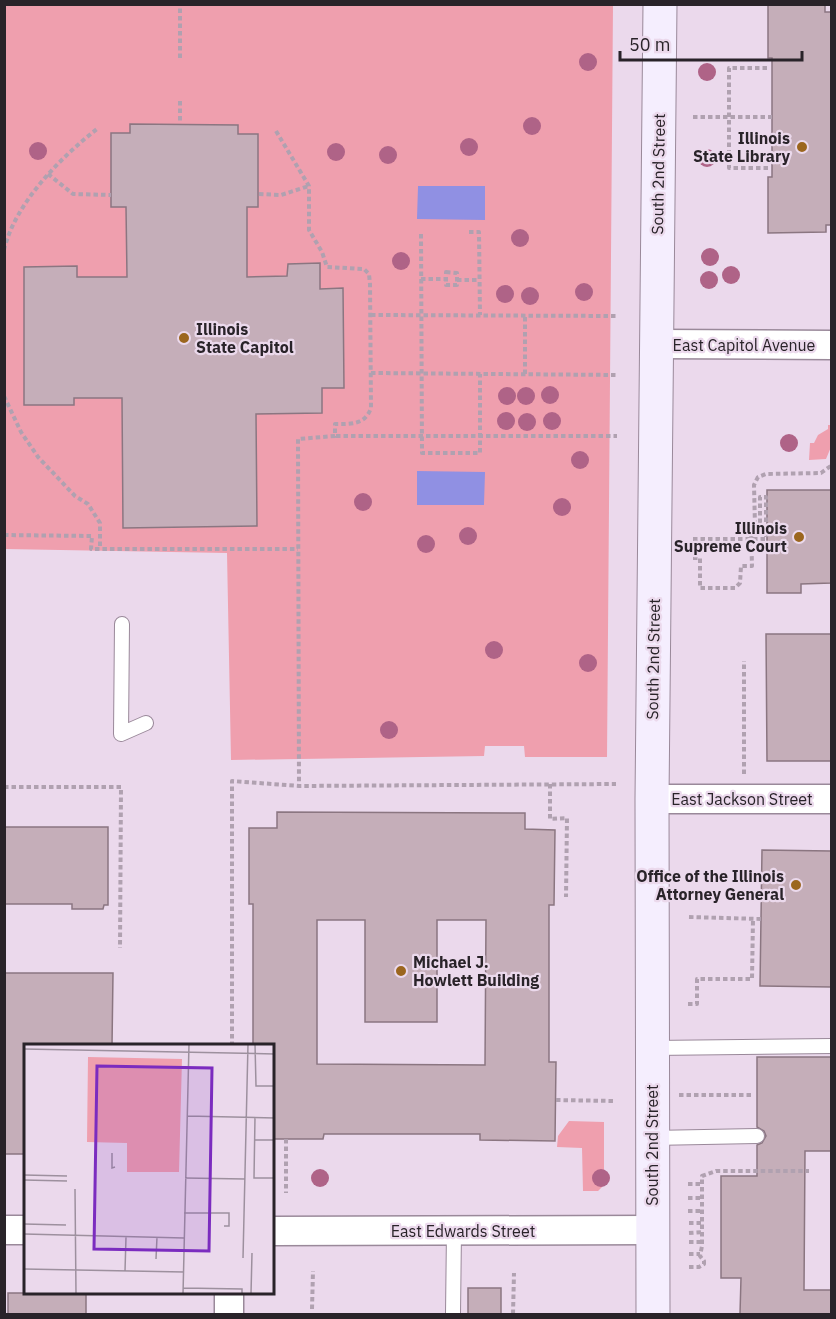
<svg xmlns="http://www.w3.org/2000/svg" width="836" height="1319" viewBox="0 0 836 1319" font-family="'IBM Plex Sans',sans-serif">
  <style>
    .green { fill: #ef9fae }
    .water { fill: #9090e3 }
    .building { fill: #c5aeb9; stroke: #8b7681; stroke-width: 1.5; fill-rule: evenodd }
    .lines { fill: none; stroke-linecap: round; stroke-linejoin: round }
    .service-casing { stroke: #9a899a; stroke-width: 16 }
    .minor-casing { stroke: #9a899a; stroke-width: 31 }
    .secondary-casing { stroke: #9a899a; stroke-width: 35 }
    .path { stroke: #b0a1b0; stroke-width: 4; stroke-dasharray: 4.5 3; stroke-linecap: butt }
    .service { stroke: #fff; stroke-width: 14 }
    .minor { stroke: #fff; stroke-width: 28 }
    .secondary { stroke: #f5eefe; stroke-width: 33 }
    .tree { fill: #af6387 }
    .poi-dot { fill: #9b661e; stroke: #ebd9ec; stroke-width: 2 }
    .labels { text-anchor: middle; dominant-baseline: central; stroke-width: 4.5; stroke-linejoin: round; paint-order: stroke }
    .poi-label { font-size: 16px; font-weight: bold; fill: #292329; stroke: #ebd9ec; text-anchor: end }
    .street-label { font-size: 16px; fill: #292329; stroke: #ebd9ec }
    .inset-road { fill: none; stroke: #9d909e; stroke-width: 1.5 }
    .view { fill: #7b2cbf; fill-opacity: 0.15; stroke: #7b2cbf; stroke-width: 3 }
    .inset-edge { fill: none; stroke: #292329; stroke-width: 3 }
  </style>
  <rect width="100%" height="100%" fill="#ebd9ec"/>
  <!-- green -->
  <g class="green">
    <polygon points="5,5 613,5 607,757 525,757 524,746 485,746 484,756 231,760 227,553 5,549"/>
    <polygon points="828,425 831,425 831,447 826,459 809,460 810,443 814,443 818,435 828,429"/>
    <polygon points="569,1121 604,1122 604,1185 598,1191 583,1191 582,1148 557,1147 558,1136"/>
  </g>
  <!-- water -->
  <g class="water">
    <polygon points="418,186 485,186 485,220 417,219"/>
    <polygon points="417,471 485,472 484,505 417,505"/>
  </g>
  <!-- building -->
  <g class="building">
    <polygon points="768,4 825,4 825,12 831,12 831,225 826,225 826,232 768,233 768,177 772,177 772,58 768,58"/>
    <polygon points="130,124 238,125 238,134 258,134 258,207 247,207 247,277 287,276 288,264 320,263 320,289 343,288 344,388 322,388 322,413 256,414 257,526 123,528 122,398 74,398 74,405 24,405 24,267 77,266 77,277 127,277 126,207 111,207 111,133 130,133"/>
    <polygon points="767,490 831,490 831,583 801,584 801,593 767,593"/>
    <polygon points="766,634 831,634 831,761 767,761"/>
    <path d="M277,812L525,813V829L555,830L554,905H549V1062H556L555,1141L480,1140V1134H324L323,1139H273V1046H253V904H249V828H277ZM317,920H365V1022H437V920H486L485,1065L317,1064Z"/>
    <polygon points="4,827 108,827 108,905 104,905 103,909 72,909 72,904 4,904"/>
    <polygon points="762,850 831,851 831,987 760,986"/>
    <polygon points="4,973 113,973 112,1046 26,1046 26,1154 4,1154"/>
    <polygon points="757,1057 831,1057 831,1151 805,1151 804,1290 831,1290 831,1314 740,1314 741,1278 721,1278 721,1176 757,1176 757,1145 762,1143 766,1136 764,1131 757,1127"/>
    <rect x="468" y="1288" width="33" height="26"/>
    <rect x="8" y="1293" width="78" height="21"/>
  </g>
  <g class="lines">
    <!-- service casing -->
    <g class="service-casing">
      <g id="service">
        <polyline points="122,624 121,734 146,723"/>
        <polyline points="652,1048 832,1046"/>
        <polyline points="651,1138 757,1136"/>
        <polyline points="453,1314 454,1231"/>
      </g>
    </g>
    <!-- minor casing -->
    <g class="minor-casing">
      <g id="minor">
        <polyline points="656,344 832,345"/>
        <polyline points="652,799 832,799"/>
        <polyline points="4,1230 26,1230"/>
        <polyline points="273,1231 652,1230"/>
        <polyline points="229,1294 229,1314"/>
      </g>
    </g>
    <!-- secondary casing -->
    <g class="secondary-casing">
      <polyline id="secondary" points="653,1314 652,799 660,4"/>
    </g>
    <!-- path -->
    <g class="path">
      <polyline points="180,58 180,4"/>
      <polyline points="767,68 729,68 729,168 769,168"/>
      <polyline points="180,101 180,121"/>
      <polyline points="693,117 772,117"/>
      <path d="M276,131L309,186V230L322,252L327,267L364,269L369,274L370,284L371,408C365,425 351,424 335,424V436L298,439L299,786"/>
      <polyline points="48,174 73,194 111,195"/>
      <polyline points="259,194 281,195 309,186"/>
      <polyline points="469,232 479,232 480,315"/>
      <polyline points="421,234 422,453 480,453 480,374"/>
      <path d="M4,250C15,203 61,157 97,129"/>
      <polygon points="446,272 457,273 457,285 446,285"/>
      <polyline points="421,279 446,279"/>
      <polyline points="457,280 479,280"/>
      <polyline points="371,315 618,316"/>
      <polyline points="371,373 618,375"/>
      <polyline points="525,374 525,315"/>
      <polyline points="4,396 21,432 38,457 75,496 88,504 100,523 100,549"/>
      <polyline points="336,436 617,436"/>
      <polyline points="4,535 92,536 91,549 298,549"/>
      <polyline points="693,539 766,539 766,497 760,497 760,526 755,526"/>
      <polyline points="693,558 700,558 700,588 735,588 740,583 741,566 752,566 751,529 755,526 754,485 758,477 766,474 821,473 832,465"/>
      <polyline points="744,774 744,661"/>
      <polyline points="550,784 550,819 567,818 566,897"/>
      <polyline points="4,787 121,787 120,948"/>
      <polyline points="689,917 761,919"/>
      <polyline points="688,1004 697,1004 697,979 752,979 753,919"/>
      <polyline points="232,1046 232,781 299,786 616,784"/>
      <polyline points="679,1095 754,1095"/>
      <polyline points="556,1100 614,1101"/>
      <polyline points="286,1139 286,1193"/>
      <polyline points="688,1184 703,1184"/>
      <polyline points="688,1198 702,1198"/>
      <polyline points="688,1211 702,1211"/>
      <polyline points="689,1223 702,1223"/>
      <polyline points="689,1233 703,1232"/>
      <polyline points="689,1242 702,1242"/>
      <polyline points="689,1254 700,1254"/>
      <polyline points="689,1267 699,1267 704,1264 704,1261 700,1256 702,1246 702,1176 716,1171 809,1171"/>
      <polyline points="312,1309 313,1271"/>
      <polyline points="513,1314 514,1273"/>
    </g>
    <!-- service -->
    <use href="#service" class="service"/>
    <!-- minor -->
    <use href="#minor" class="minor"/>
    <!-- secondary -->
    <use href="#secondary" class="secondary"/>
  </g>
  <!-- trees -->
  <g class="tree">
    <circle cx="588" cy="62" r="9"/>
    <circle cx="707" cy="72" r="9"/>
    <circle cx="532" cy="126" r="9"/>
    <circle cx="469" cy="147" r="9"/>
    <circle cx="38" cy="151" r="9"/>
    <circle cx="336" cy="152" r="9"/>
    <circle cx="388" cy="155" r="9"/>
    <circle cx="707" cy="158" r="9"/>
    <circle cx="520" cy="238" r="9"/>
    <circle cx="710" cy="257" r="9"/>
    <circle cx="401" cy="261" r="9"/>
    <circle cx="731" cy="275" r="9"/>
    <circle cx="709" cy="280" r="9"/>
    <circle cx="584" cy="292" r="9"/>
    <circle cx="505" cy="294" r="9"/>
    <circle cx="530" cy="296" r="9"/>
    <circle cx="550" cy="395" r="9"/>
    <circle cx="507" cy="396" r="9"/>
    <circle cx="526" cy="396" r="9"/>
    <circle cx="506" cy="421" r="9"/>
    <circle cx="552" cy="421" r="9"/>
    <circle cx="527" cy="422" r="9"/>
    <circle cx="789" cy="443" r="9"/>
    <circle cx="580" cy="460" r="9"/>
    <circle cx="363" cy="502" r="9"/>
    <circle cx="562" cy="507" r="9"/>
    <circle cx="468" cy="536" r="9"/>
    <circle cx="426" cy="544" r="9"/>
    <circle cx="494" cy="650" r="9"/>
    <circle cx="588" cy="663" r="9"/>
    <circle cx="389" cy="730" r="9"/>
    <circle cx="320" cy="1178" r="9"/>
    <circle cx="601" cy="1178" r="9"/>
  </g>
  <!-- markers -->
  <g class="poi-dot">
    <circle cx="802" cy="147" r="6"/>
    <circle cx="184" cy="338" r="6"/>
    <circle cx="799" cy="537" r="6"/>
    <circle cx="796" cy="885" r="6"/>
    <circle cx="401" cy="971" r="6"/>
  </g>
  <g class="labels">
    <!-- poi labels -->
    <g class="poi-label">
      <text x="790" y="138">Illinois<tspan x="790" dy="18">State Library</tspan></text>
      <text x="196" y="329" text-anchor="start">Illinois<tspan x="196" dy="18">State Capitol</tspan></text>
      <text x="787" y="528">Illinois<tspan x="787" dy="18">Supreme Court</tspan></text>
      <text x="784" y="876">Office of the Illinois<tspan x="784" dy="18">Attorney General</tspan></text>
      <text x="413" y="962" text-anchor="start">Michael J.<tspan x="413" dy="18">Howlett Building</tspan></text>
    </g>
    <!-- street labels -->
    <g class="street-label">
      <text transform="translate(658 174) rotate(-89)">South 2nd Street</text>
      <text x="744" y="345">East Capitol Avenue</text>
      <text transform="translate(653 659) rotate(-89)">South 2nd Street</text>
      <text x="742" y="799">East Jackson Street</text>
      <text transform="translate(652 1145) rotate(-90)">South 2nd Street</text>
      <text x="463" y="1231">East Edwards Street</text>
    </g>
  </g>
  <!-- overview -->
  <g transform="translate(24 1044)">
    <rect width="250" height="250" fill="#ebd9ec"/>
    <path d="M64,13L158,15L155,128H103V99L63,98Z" fill="#ef9fae"/>
    <path class="inset-road" d="M231,0L232,42H251M0,5L251,10M163,72L251,74M231,73L230,134H251M231,96H251M88,109V124L91,123M0,131L43,132M161,134L221,135M0,136L43,137M51,145L52,250M160,169H205V182H200M0,180L42,181M0,190L160,194M219,214L224,0M132,215L133,193M0,225L160,228M101,227L102,193M159,244L218,245V250M159,250L165,0M227,250L228,209"/>
    <path class="view" d="M73,22L188,24L185,207L70,205Z"/>
    <rect width="250" height="250" class="inset-edge"/>
  </g>
  <!-- border -->
  <rect width="836" height="1319" fill="none" stroke="#292329" stroke-width="12"/>
  <!-- scale -->
  <path d="M620 51v9h182v-9" fill="none" stroke="#292329" stroke-width="3"/>
  <text x="629" y="51" font-size="18" fill="#292329" stroke="#ebd9ec" stroke-width="4.5" paint-order="stroke">50 m</text>
</svg>
